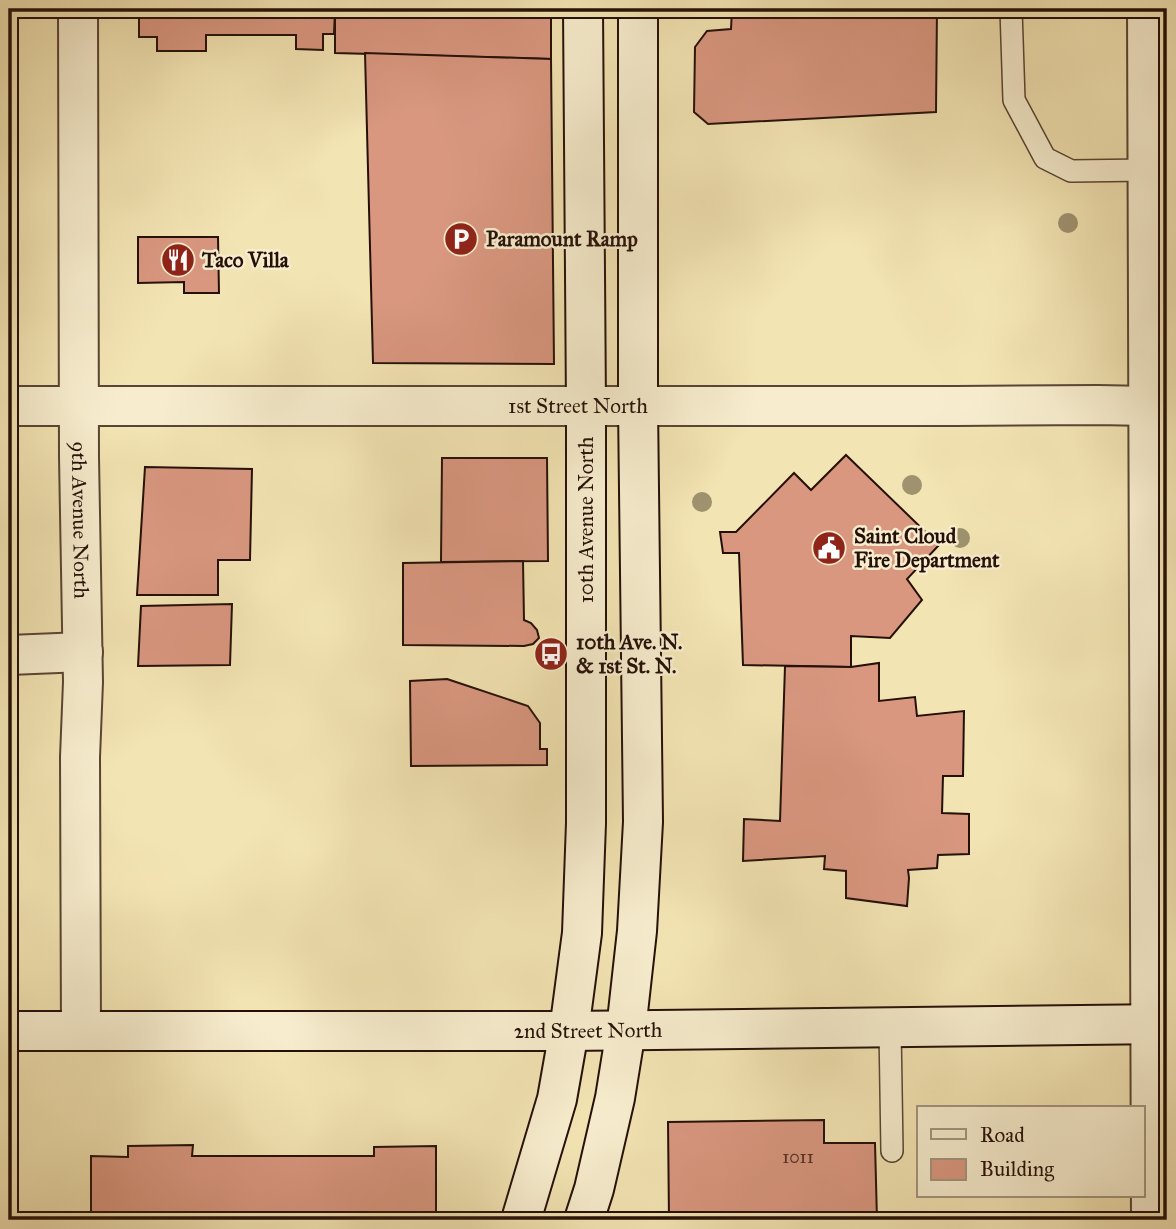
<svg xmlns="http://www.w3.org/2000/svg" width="1176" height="1229" viewBox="0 0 1176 1229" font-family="'IM FELL Great Primer',serif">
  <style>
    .building { fill: #d99780; stroke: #251008; stroke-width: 2 }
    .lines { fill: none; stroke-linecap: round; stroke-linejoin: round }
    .lane-casing { stroke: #584533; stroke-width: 24 }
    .street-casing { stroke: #584533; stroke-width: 42 }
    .secondary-casing { stroke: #251008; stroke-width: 42 }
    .lane { stroke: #f7edce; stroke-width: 21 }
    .street { stroke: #f7edce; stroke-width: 38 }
    .secondary { stroke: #f7edce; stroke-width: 38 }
    .tree { fill: #9e926f }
    .labels { text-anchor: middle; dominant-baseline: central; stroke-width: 5; stroke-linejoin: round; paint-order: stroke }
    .number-label { font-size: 18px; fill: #523226 }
    .poi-label { font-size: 21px; font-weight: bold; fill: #251008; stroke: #f7edce; text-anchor: start }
    .street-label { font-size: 21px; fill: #251008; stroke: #f7edce }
  </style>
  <rect width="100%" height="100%" fill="#f3e4b3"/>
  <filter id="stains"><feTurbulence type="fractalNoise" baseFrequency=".00286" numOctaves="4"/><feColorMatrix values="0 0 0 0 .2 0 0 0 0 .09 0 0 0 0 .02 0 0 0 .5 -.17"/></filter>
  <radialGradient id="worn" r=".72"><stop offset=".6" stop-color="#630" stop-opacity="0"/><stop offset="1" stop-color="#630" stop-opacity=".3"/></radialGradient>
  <!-- building -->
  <g class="building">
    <polygon points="139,9 335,9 334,34 323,34 323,50 296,49 296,35 206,35 206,51 157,51 157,37 139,37"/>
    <polygon points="335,9 551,9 551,59 335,53"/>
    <polygon points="732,9 937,9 936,112 708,124 694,112 695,47 707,31 731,29"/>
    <polygon points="365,53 551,59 554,364 373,363"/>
    <rect x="9" y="65" width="4" height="73"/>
    <polygon points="9,138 13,138 16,206 9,206"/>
    <polygon points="138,237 218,237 219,293 184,293 184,282 138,283"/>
    <polygon points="846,455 939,545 907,579 922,600 890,638 851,636 851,667 743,665 739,553 723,553 720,532 736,532 794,473 811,490"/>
    <polygon points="442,458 547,458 548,561 441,562"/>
    <polygon points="9,466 10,466 11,575 9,575"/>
    <polygon points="145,467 252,469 250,560 218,560 218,595 137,595"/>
    <polygon points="523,561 524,620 531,623 537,630 539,638 533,644 524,646 403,645 403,563"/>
    <polygon points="232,604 230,665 138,666 141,606"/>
    <polygon points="879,663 879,701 915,697 917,716 964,711 963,776 943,776 942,813 969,814 969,854 938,855 937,868 908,870 909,878 907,906 846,898 846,871 824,869 825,856 743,861 744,819 780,821 785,666 851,667"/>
    <polygon points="447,679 528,706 540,723 540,749 547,749 547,765 411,766 410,681"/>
    <rect x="9" y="730" width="6" height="82"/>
    <polygon points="824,1120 824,1143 875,1143 877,1220 669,1220 668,1122"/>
    <polygon points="193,1145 192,1156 374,1156 374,1147 436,1146 436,1220 91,1220 91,1156 128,1157 128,1146"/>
  </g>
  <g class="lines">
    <!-- lane casing -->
    <g class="lane-casing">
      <g id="lane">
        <polyline points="1011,9 1014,100 1045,158 1071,171 1148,170"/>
        <polyline points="890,1028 892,1151"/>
      </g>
    </g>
    <!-- street casing -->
    <g class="street-casing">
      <g id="street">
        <path id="s1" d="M78,9L79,457L83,682L80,757L81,1031"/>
        <polyline points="1147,9 1151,1220"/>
        <path id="s2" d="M9,406H956L1098,405L1148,406"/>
        <polyline points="9,655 83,652"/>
      </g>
    </g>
    <!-- secondary casing -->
    <g class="secondary-casing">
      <g id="secondary">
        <path id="s3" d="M9,1031H569L1167,1024"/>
        <polyline points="521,1220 557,1099 569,1031 582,933 586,823 586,406 583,9"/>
        <polyline points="584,1220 594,1189 615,1098 626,1030 637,931 643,822 638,406 638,9"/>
      </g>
    </g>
    <!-- lane -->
    <use href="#lane" class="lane"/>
    <!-- street -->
    <use href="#street" class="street"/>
    <!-- secondary -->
    <use href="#secondary" class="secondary"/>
  </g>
  <!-- trees -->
  <g class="tree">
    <circle cx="1068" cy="223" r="10"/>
    <circle cx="912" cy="485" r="10"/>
    <circle cx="702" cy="502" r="10"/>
    <circle cx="960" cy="538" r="10"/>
  </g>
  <!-- icons -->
  <defs>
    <g id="parking-disc" transform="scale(1.75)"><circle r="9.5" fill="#8f2418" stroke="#f7edce"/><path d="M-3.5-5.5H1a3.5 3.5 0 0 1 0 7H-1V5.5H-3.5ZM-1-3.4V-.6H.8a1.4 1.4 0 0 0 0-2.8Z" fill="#fff"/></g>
    <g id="restaurant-disc" transform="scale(1.75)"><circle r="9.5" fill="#8f2418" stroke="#f7edce"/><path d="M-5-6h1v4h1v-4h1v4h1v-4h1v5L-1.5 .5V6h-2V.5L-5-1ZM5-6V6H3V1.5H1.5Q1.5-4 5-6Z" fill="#fff"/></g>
    <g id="civic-disc" transform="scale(1.75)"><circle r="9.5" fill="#8f2418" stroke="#f7edce"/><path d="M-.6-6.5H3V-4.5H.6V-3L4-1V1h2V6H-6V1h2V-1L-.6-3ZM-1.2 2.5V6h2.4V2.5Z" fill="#fff"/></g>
    <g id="bus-disc" transform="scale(1.75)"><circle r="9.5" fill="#8f2418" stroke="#f7edce"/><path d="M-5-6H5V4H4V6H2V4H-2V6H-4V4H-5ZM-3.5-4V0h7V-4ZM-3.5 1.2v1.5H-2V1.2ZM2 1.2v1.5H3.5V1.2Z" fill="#fff"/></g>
  </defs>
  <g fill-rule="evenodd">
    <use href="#parking-disc" x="461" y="239"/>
    <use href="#restaurant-disc" x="178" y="260"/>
    <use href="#civic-disc" x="829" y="548"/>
    <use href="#bus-disc" x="551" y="654"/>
  </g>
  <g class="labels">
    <!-- number labels -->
    <g class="number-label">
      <text x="798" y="1157">1011</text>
    </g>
    <!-- poi labels -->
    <g class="poi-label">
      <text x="486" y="239">Paramount Ramp</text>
      <text x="202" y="260">Taco Villa</text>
      <text x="854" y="536">Saint Cloud<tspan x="854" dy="24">Fire Department</tspan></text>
      <text x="576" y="642">10th Ave. N.<tspan x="576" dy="24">&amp; 1st St. N.</tspan></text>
    </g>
    <!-- street labels -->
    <g class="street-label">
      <text stroke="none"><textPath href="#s2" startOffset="569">1st Street North</textPath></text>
      <text stroke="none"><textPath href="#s1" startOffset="511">9th Avenue North</textPath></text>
      <text transform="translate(586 520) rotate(-90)">10th Avenue North</text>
      <text stroke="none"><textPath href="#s3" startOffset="579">2nd Street North</textPath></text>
    </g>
  </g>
  <!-- margin -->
  <rect width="1176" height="1229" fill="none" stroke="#f3e4b3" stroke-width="35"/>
  <rect x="10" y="10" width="1155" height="1208" fill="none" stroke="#251008" stroke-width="3.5"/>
  <rect x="18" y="18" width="1141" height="1194" fill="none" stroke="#251008" stroke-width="2"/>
  <!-- legend -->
  <rect x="917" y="1106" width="228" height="91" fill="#f7edce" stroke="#a3957f" stroke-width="2"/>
  <rect x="931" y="1129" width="35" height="10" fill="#f7edce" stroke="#a3957f" stroke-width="2"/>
  <text x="980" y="1142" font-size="21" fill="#251008">Road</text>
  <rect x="931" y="1159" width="35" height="21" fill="#d99780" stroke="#a3957f" stroke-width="2"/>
  <text x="980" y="1176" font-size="21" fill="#251008">Building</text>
  <rect width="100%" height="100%" filter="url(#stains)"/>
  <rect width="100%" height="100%" fill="url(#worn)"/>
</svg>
